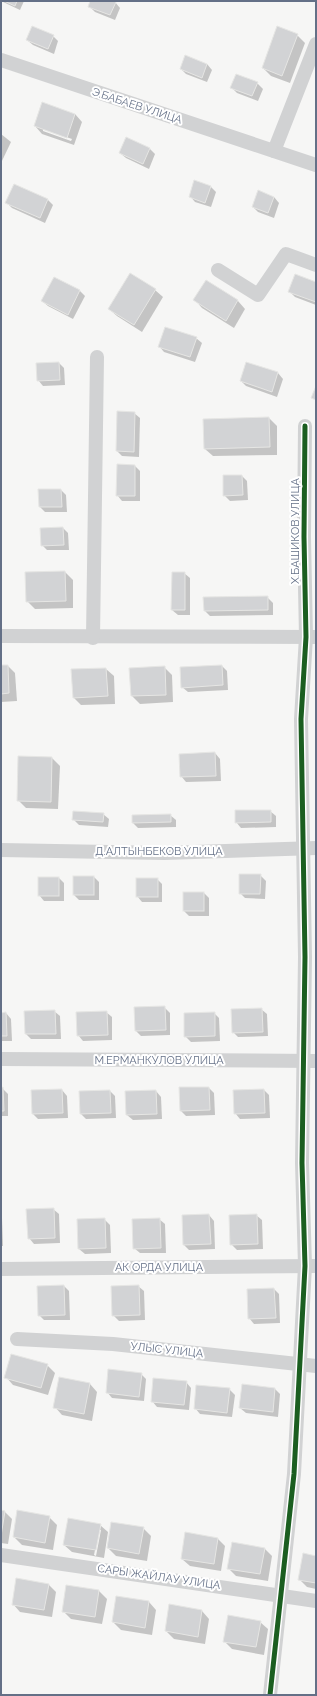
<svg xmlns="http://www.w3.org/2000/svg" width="317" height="1696" viewBox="0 0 317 1696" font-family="Raleway,sans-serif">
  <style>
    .shadow { fill: #0003; fill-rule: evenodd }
    .building { fill: #d2d3d5; stroke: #e6e6e4 }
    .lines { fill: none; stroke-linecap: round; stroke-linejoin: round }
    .minor { stroke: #d1d2d3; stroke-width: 14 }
    .cycleway-casing { stroke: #fff; stroke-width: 8 }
    .cycleway { stroke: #1b5e20; stroke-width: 5 }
    .labels { text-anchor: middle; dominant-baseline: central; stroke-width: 4; stroke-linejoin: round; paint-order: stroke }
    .street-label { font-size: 11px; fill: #647087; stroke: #fff }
  </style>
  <rect width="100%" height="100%" fill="#f6f6f5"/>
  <!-- shadow -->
  <g class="shadow">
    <polygon points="1,1 24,1 20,10"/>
    <polygon points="91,1 115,2 120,8 115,20 95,12 89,6"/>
    <polygon points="297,35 305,43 290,83 271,76 263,68"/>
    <polygon points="53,36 58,41 54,54 33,45 27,40"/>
    <polygon points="207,64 212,70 207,82 186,74 181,69"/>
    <polygon points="257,83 263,89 258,101 237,93 231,87"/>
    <path d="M75,114L82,122L74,145L42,134L35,126ZM43,129L72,139L71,141L43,131Z"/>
    <polygon points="1,134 11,142 1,163"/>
    <polygon points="127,139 150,149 155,154 149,169 126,158 120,153"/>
    <polygon points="211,187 216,192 211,207 195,202 190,196"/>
    <polygon points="274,197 279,203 274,218 258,212 253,207"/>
    <polygon points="48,200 53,205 45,223 12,208 7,203"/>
    <polygon points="54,278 80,291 85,296 73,319 48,306 42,301"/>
    <polygon points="206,281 238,301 245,309 234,328 202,308 195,300"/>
    <polygon points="316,283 316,305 295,297 290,292"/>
    <polygon points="155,290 163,297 142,332 117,316 109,309"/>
    <polygon points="196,338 202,343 195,362 164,352 159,346"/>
    <polygon points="59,363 64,368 65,385 43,386 38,380"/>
    <polygon points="247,363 278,373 283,379 277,397 246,386 241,381"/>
    <polygon points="134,413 140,418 139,457 122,456 117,451"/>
    <polygon points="269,418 277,426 277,455 213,456 205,449"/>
    <polygon points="118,465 135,466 140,471 140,501 122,501 117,495"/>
    <polygon points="224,476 242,476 247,481 248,500 230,501 224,495"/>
    <polygon points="61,490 66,495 67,512 45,512 40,507"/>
    <polygon points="63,528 68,533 69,550 47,550 42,545"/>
    <polygon points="65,572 73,580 73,608 35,609 27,601"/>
    <polygon points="184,573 190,578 190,615 178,615 172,610"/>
    <polygon points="267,597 273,603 273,615 210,616 204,610"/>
    <polygon points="1,666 8,666 15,673 17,701 1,702"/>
    <polygon points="222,666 227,671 228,690 188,692 182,687"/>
    <polygon points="164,667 172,675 173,702 140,704 132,696 130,669"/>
    <polygon points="106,669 114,676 115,704 81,705 74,698 72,670"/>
    <polygon points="215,753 220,759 221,781 186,782 181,776"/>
    <polygon points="52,758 60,766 58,809 26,808 18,800"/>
    <polygon points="270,811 276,816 276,827 241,828 236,822"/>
    <polygon points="103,814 109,819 108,827 79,825 73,819"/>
    <polygon points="170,815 176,820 176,827 138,828 133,823"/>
    <polygon points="260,875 266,881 265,899 245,898 240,893"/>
    <polygon points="94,877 99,882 99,900 79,900 74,895"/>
    <polygon points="59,878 64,883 64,901 44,901 39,895"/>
    <polygon points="157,879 162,884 162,902 142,902 137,896"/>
    <polygon points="204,893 209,898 209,916 189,916 184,911"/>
    <polygon points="164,1007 170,1013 170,1035 141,1036 136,1031"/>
    <polygon points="261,1009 267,1014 268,1036 238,1037 233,1032"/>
    <polygon points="54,1011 60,1016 61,1039 31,1039 26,1034 25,1012"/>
    <polygon points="106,1012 112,1017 112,1040 83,1041 78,1035"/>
    <polygon points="6,1013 11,1019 12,1041 1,1041 1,1014"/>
    <polygon points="214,1013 219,1018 220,1041 191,1042 185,1036"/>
    <polygon points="2,1088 8,1094 8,1116 1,1116"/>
    <polygon points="209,1088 214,1093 215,1115 186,1116 181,1111"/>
    <polygon points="62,1090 67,1096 68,1118 38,1119 33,1114"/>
    <polygon points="264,1090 269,1095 270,1118 240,1119 235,1113"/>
    <polygon points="110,1091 115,1096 116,1118 86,1119 81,1114 80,1092"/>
    <polygon points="156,1091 161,1097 162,1119 133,1120 127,1115"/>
    <polygon points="53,1209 59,1214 60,1243 34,1244 29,1238"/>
    <polygon points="209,1215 214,1221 215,1249 189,1250 184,1245"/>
    <polygon points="256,1215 262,1220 263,1249 237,1250 231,1244"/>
    <polygon points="1,1216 2,1218 3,1246 1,1246"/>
    <polygon points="104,1219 110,1225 111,1253 85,1254 79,1249"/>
    <polygon points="159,1219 165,1224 166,1253 140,1253 134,1248"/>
    <polygon points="64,1286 69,1291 70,1320 44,1320 39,1315"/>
    <polygon points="138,1286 144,1291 145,1320 119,1321 113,1315"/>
    <polygon points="274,1289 279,1294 280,1323 254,1324 249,1318 248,1290"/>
    <polygon points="47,1365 55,1373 48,1395 13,1385 6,1377"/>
    <polygon points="141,1374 146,1379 144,1401 112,1398 107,1392"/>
    <polygon points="186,1382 191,1388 189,1410 157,1407 152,1401"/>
    <polygon points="90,1384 97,1392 92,1421 62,1415 55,1407"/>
    <polygon points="229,1389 235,1395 232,1417 200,1414 195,1408"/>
    <polygon points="275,1389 280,1394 278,1417 246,1413 240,1408"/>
    <polygon points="1,1511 5,1512 12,1519 8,1544 1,1543"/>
    <polygon points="49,1517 57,1525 53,1550 22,1545 14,1537"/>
    <polygon points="112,1523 143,1528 151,1536 147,1561 116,1556 108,1548"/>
    <path d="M100,1525L108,1532L104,1558L72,1552L64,1545ZM99,1530H101L96,1556L94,1555Z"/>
    <polygon points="218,1539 225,1546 221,1571 190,1566 182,1559"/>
    <polygon points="264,1548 272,1556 268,1581 236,1576 228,1568"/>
    <polygon points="316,1557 316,1589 307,1587 300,1580"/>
    <polygon points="48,1584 56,1592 52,1617 20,1612 13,1604"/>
    <polygon points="99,1591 107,1599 102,1624 71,1619 63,1611"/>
    <polygon points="149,1602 156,1610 152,1635 121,1630 113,1622"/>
    <polygon points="202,1611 209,1619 205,1644 174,1639 166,1631"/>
    <polygon points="260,1622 268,1629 264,1655 232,1649 224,1641"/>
  </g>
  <!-- building -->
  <g class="building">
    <polygon points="4,1 17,1 15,6"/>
    <polygon points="90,1 114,1 116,2 110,15 88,7"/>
    <polygon points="32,26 54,35 48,49 26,40"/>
    <polygon points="277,26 298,34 282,76 262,68"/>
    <polygon points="185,55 207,64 202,78 180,69"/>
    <polygon points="236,74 258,82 252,96 230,88"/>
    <polygon points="42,102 75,114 67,138 34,126"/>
    <polygon points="126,137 150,148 143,164 119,153"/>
    <polygon points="194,180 211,186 205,203 189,197"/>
    <polygon points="14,184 48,199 40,218 5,203"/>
    <polygon points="258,190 274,197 268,213 252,207"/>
    <polygon points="130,273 156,289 134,325 108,309"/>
    <polygon points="295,274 316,282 316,302 288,292"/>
    <polygon points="54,277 80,290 68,315 41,301"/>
    <polygon points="206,280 238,300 226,321 193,300"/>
    <polygon points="165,327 197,337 190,357 158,347"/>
    <polygon points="59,362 60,380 37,381 36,363"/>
    <polygon points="246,362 278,372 272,392 240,381"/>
    <polygon points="316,386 316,400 311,398"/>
    <polygon points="117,411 135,412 134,452 116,451"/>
    <polygon points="269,417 270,447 204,449 203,419"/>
    <polygon points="117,464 135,465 135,496 116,496"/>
    <polygon points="223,475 242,475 243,495 223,496"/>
    <polygon points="38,489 61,489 62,507 39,507"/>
    <polygon points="63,527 64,545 41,546 40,528"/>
    <polygon points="65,571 66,601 26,602 25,572"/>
    <polygon points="172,572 185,572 185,610 171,610"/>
    <polygon points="268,596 268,610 204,611 203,597"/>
    <polygon points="1,665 8,665 9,693 1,694"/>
    <polygon points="222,665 223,685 181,688 180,667"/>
    <polygon points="165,666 166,695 131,696 129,668"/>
    <polygon points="106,668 108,696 73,698 71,669"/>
    <polygon points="215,752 216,776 180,777 179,754"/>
    <polygon points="18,756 52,757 51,802 17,801"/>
    <polygon points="235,810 271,810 271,822 235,823"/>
    <polygon points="73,811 104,813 103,822 72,820"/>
    <polygon points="171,814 171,822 132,823 132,815"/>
    <polygon points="239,874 261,874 260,894 239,894"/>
    <rect x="73" y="876" width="21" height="19"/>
    <rect x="38" y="877" width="21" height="19"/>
    <rect x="136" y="878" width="22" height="19"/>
    <rect x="183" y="892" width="21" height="19"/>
    <polygon points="165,1006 166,1030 135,1031 134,1007"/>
    <polygon points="262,1008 263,1032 232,1033 231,1009"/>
    <polygon points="55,1010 56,1034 25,1034 24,1011"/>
    <polygon points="107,1011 108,1035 77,1036 76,1012"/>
    <polygon points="6,1012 7,1036 1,1036 1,1013"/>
    <polygon points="215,1012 215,1036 184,1037 184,1013"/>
    <polygon points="3,1087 4,1111 1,1111 1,1088"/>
    <polygon points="179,1087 209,1087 210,1110 180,1111"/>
    <polygon points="62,1089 63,1113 32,1114 31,1090"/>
    <polygon points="264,1089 265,1113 234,1114 233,1090"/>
    <polygon points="110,1090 111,1113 80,1114 79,1091"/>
    <polygon points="156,1090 157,1114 126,1115 125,1091"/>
    <polygon points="54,1208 55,1238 28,1239 26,1209"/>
    <polygon points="209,1214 211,1244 183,1245 182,1215"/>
    <polygon points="257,1214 258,1244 230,1245 229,1215"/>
    <polygon points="105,1218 106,1248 78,1249 77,1219"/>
    <polygon points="160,1218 161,1248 133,1249 132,1219"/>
    <polygon points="64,1285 65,1315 38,1316 37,1286"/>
    <polygon points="139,1285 140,1315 112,1316 111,1286"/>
    <polygon points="274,1288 276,1318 248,1319 247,1289"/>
    <polygon points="11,1354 48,1364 41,1388 4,1378"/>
    <polygon points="108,1369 142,1373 139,1397 106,1393"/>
    <polygon points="59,1377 90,1383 84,1414 53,1408"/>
    <polygon points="153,1378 187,1381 184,1405 151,1402"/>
    <polygon points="242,1384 275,1388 273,1412 239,1408"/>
    <polygon points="196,1385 230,1388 227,1413 194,1409"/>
    <polygon points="1,1510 5,1511 1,1536"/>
    <polygon points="17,1510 50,1516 45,1543 13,1537"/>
    <polygon points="68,1518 101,1524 96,1550 63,1545"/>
    <polygon points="111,1522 144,1527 139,1554 107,1548"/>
    <polygon points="185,1532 218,1538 214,1564 181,1559"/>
    <polygon points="232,1542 265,1548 260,1574 227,1569"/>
    <polygon points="303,1553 316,1556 316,1583 298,1580"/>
    <polygon points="16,1578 49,1584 44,1610 12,1605"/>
    <polygon points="66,1585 99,1590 95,1617 62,1612"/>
    <polygon points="116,1596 149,1601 145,1628 112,1622"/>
    <polygon points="169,1604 202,1610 198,1637 165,1631"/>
    <polygon points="228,1615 261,1621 256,1647 223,1642"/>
  </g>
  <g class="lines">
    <!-- minor -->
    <g class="minor">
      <polyline points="1,60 316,165"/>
      <polyline points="274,151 316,44"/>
      <polyline points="218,270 258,295 286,254 316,265"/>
      <polyline points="1,636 316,637"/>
      <polyline points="93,638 97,357"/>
      <polyline points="1,850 164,853 316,848"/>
      <polyline points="1,1059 316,1061"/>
      <polyline points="1,1269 316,1266"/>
      <polyline points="17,1339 113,1344 316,1366"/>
      <polyline points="1,1555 316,1601"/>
      <polyline points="270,1695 294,1474 305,1266 302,1163 305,957 301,719 306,637 304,537 305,426"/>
    </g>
    <!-- cycleway casing -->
    <g class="cycleway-casing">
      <polyline id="cycleway" points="270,1695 294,1474 305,1266 302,1163 305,957 301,719 306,637 304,537 305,426"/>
    </g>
    <!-- cycleway -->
    <use href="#cycleway" class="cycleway"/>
  </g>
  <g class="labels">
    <!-- street labels -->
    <g class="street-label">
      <text transform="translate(137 106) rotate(18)">Э.БАБАЕВ УЛИЦА</text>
      <text transform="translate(295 531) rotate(-90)">Х.БАШИКОВ УЛИЦА</text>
      <text x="159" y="851">Д.АЛТЫНБЕКОВ УЛИЦА</text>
      <text x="159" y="1060">М.ЕРМАНКУЛОВ УЛИЦА</text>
      <text x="159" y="1267">АК ОРДА УЛИЦА</text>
      <text transform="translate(167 1350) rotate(6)">УЛЫС УЛИЦА</text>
      <text transform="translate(159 1577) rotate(8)">САРЫ ЖАЙЛАУ УЛИЦА</text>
    </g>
  </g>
  <!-- border -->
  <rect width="317" height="1696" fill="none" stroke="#647087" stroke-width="4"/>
</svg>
